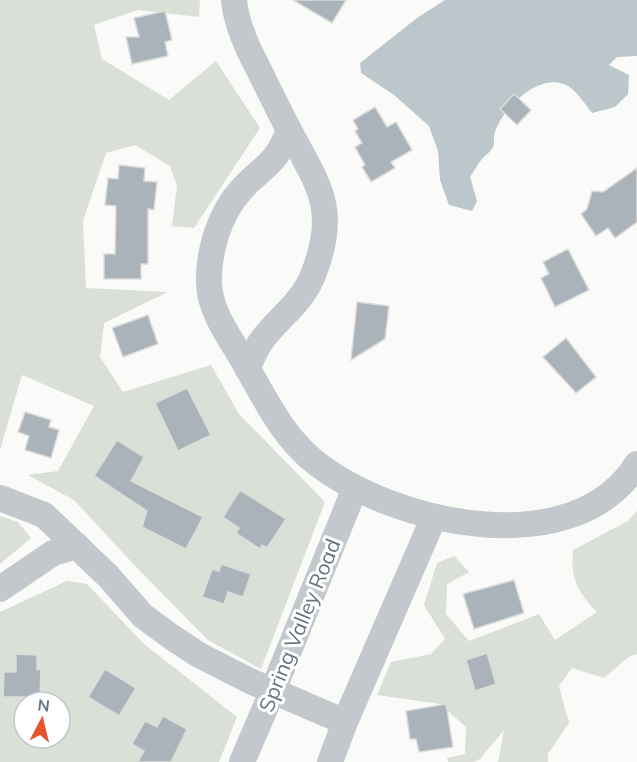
<svg xmlns="http://www.w3.org/2000/svg" width="637" height="762" viewBox="0 0 637 762" font-family="Mulish,sans-serif">
  <style>
    .green { fill: #dadfd7; fill-rule: evenodd }
    .water { fill: #bbc7cb }
    .building { fill: #aab3b9; stroke: #dcdcda; stroke-width: 1.5 }
    .lines { fill: none; stroke-linecap: round; stroke-linejoin: round }
    .street { stroke: #c3c8cc; stroke-width: 26 }
    .labels { text-anchor: middle; dominant-baseline: central; stroke-width: 6; stroke-linejoin: round; paint-order: stroke }
    .street-label { font-size: 21px; fill: #657683; stroke: #fff }
  </style>
  <rect width="100%" height="100%" fill="#fafaf8"/>
  <!-- green -->
  <g class="green">
    <polygon points="0,0 200,0 199,17 138,10 94,25 102,59 169,100 216,61 260,128 194,228 172,226 177,186 170,166 135,145 106,153 83,221 86,288 168,292 104,323 100,357 123,392 211,365 239,414 325,502 261,669 208,640 138,569 74,500 28,475 58,471 94,406 22,375 0,450"/>
    <path d="M637,511V654L630,656L604,678L572,668L559,686L569,723L548,754V762H498L504,730L480,759L473,762H448L447,758L465,754L466,727L440,704L377,695L391,662L431,654L445,639L424,605L437,563L454,556L469,572L447,584L446,614L469,641L539,614L555,640L597,612C578,592 570,579 573,550L628,521Z"/>
    <polygon points="0,516 18,522 31,538 0,564"/>
    <path d="M67,581L87,584L144,644L237,717L219,762H0V612ZM24,702H60V738H24Z"/>
  </g>
  <!-- water -->
  <path class="water" d="M445,0H637V56L617,57L609,65L629,75L628,94L615,107L592,113C585,104 575,88 564,84C537,74 505,107 496,129C493,135 495,142 493,147C491,151 486,155 483,158C478,163 475,170 470,177L477,201L472,211L449,205L440,180L438,151L429,126L394,95L361,73L360,63L417,18Z"/>
  <!-- building -->
  <g class="building">
    <polygon points="293,0 346,0 332,23"/>
    <polygon points="165,11 172,40 165,42 168,56 132,64 126,37 139,37 134,18"/>
    <polygon points="514,94 531,110 517,125 500,109"/>
    <polygon points="375,107 387,127 396,122 412,150 391,162 395,168 371,182 362,167 365,165 355,147 362,143 355,131 358,129 353,120"/>
    <polygon points="119,165 145,168 144,181 157,182 154,210 148,209 148,264 141,264 141,279 104,279 104,254 115,254 116,206 105,205 108,178 118,179"/>
    <polygon points="637,168 637,222 615,238 608,228 596,236 581,214 587,209 592,191 603,192"/>
    <polygon points="568,249 589,290 555,307 541,278 549,274 543,262"/>
    <polygon points="357,302 389,306 385,339 351,360"/>
    <polygon points="148,315 158,344 123,357 112,328"/>
    <polygon points="566,338 596,377 576,393 543,357"/>
    <polygon points="187,388 211,435 178,451 155,403"/>
    <polygon points="25,412 51,420 49,427 59,430 51,458 25,450 29,436 18,432"/>
    <polygon points="117,440 144,457 131,481 203,517 186,549 142,527 147,511 94,476"/>
    <polygon points="240,490 286,519 267,548 262,545 260,549 236,533 239,528 223,517"/>
    <polygon points="221,564 251,574 243,597 228,592 224,604 202,597 212,569 219,571"/>
    <polygon points="514,580 524,613 474,629 463,594"/>
    <polygon points="487,653 496,684 475,691 466,660"/>
    <polygon points="16,654 37,655 37,670 41,669 40,697 3,697 4,672 16,672"/>
    <polygon points="105,669 136,688 119,716 88,697"/>
    <polygon points="446,704 453,747 419,752 416,739 410,739 406,711"/>
    <polygon points="163,716 187,729 171,762 138,762 144,751 132,744 145,721 157,727"/>
  </g>
  <g class="lines">
    <!-- street -->
    <g class="street">
      <path d="M234,0C236,22 246,45 256,64C268,88 279,111 291,134C321,189 338,212 313,275C302,303 279,317 262,340C256,348 252,359 247,368"/>
      <path d="M289,131C285,140 281,150 274,158C264,170 251,178 241,190C220,213 208,251 209,283C210,311 227,333 241,357C263,394 281,436 316,463C394,524 574,565 637,464"/>
      <polyline points="0,498 44,515 108,576 143,616 173,638 199,655 250,681 345,722"/>
      <polyline points="0,589 53,553 77,546"/>
      <polyline points="242,762 273,690 355,488"/>
      <polyline points="330,762 345,722 434,517"/>
    </g>
  </g>
  <g class="labels">
    <!-- street labels -->
    <g class="street-label">
      <text transform="translate(299 625) rotate(-68)">Spring Valley Road</text>
    </g>
  </g>
  <!-- north arrow -->
  <g transform="translate(42 720) rotate(7)"><circle r="28" fill="#ffffff" stroke="#c1c8cd" stroke-width="1.5"/>
  <path d="M0-4.5L10 22L0 15L-10 22Z" fill="#e4572e"/>
  <text y="-9" font-size="16" font-weight="bold" text-anchor="middle" fill="#657683">N</text>
  </g>
</svg>
